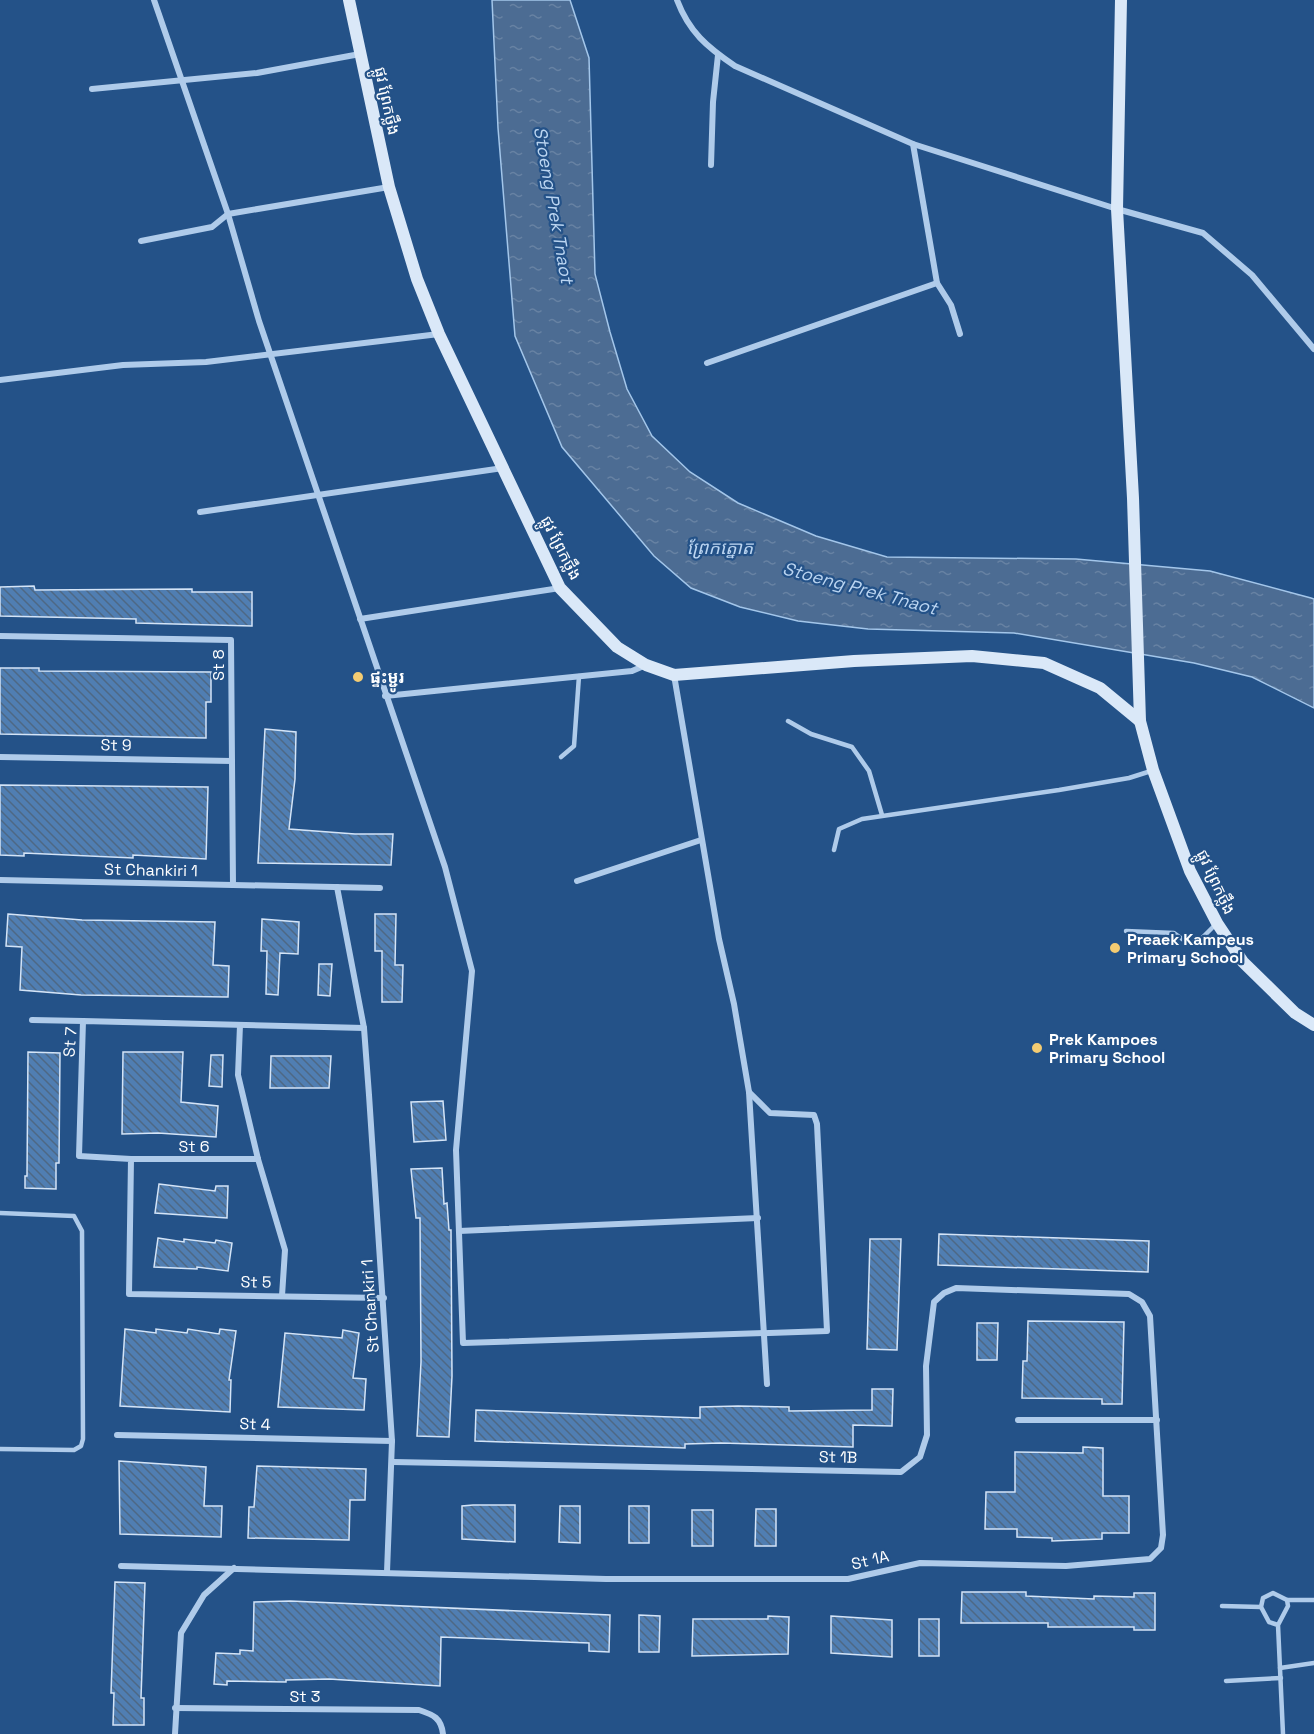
<svg xmlns="http://www.w3.org/2000/svg" width="1314" height="1734" viewBox="0 0 1314 1734" font-family="'Space Grotesk','Noto Sans Khmer',sans-serif">
  <style>
    .water { fill: url(#water-ripples); stroke: #a3c6ea; stroke-width: 1.5 }
    .building { fill: url(#building-back-hatch); stroke: #d4e4f7; stroke-width: 1.5 }
    .lines { fill: none; stroke-linecap: round; stroke-linejoin: round }
    .lane { stroke: #afcbea; stroke-width: 4.5 }
    .street { stroke: #afcbea; stroke-width: 6 }
    .secondary { stroke: #dae8f8; stroke-width: 12 }
    .poi-dot { fill: #f4cc72; stroke: #245288; stroke-width: 2 }
    .labels { text-anchor: middle; dominant-baseline: central; stroke-width: 4.5; stroke-linejoin: round; paint-order: stroke }
    .street-label { font-size: 16px; fill: #fff; stroke: #245288 }
    .poi-label { font-size: 16px; font-weight: bold; fill: #fff; stroke: #245288; text-anchor: start }
    .water-label { font-size: 18px; font-style: italic; fill: #bbd5f1; stroke: #245288 }
  </style>
  <defs>
    <pattern id="water-ripples" width="26" height="14" patternUnits="userSpaceOnUse" patternTransform="scale(1.5)"><rect width="26" height="14" fill="#4c6c93"/><path d="M2 4q2-2 4 0t4 0M15 11q2-2 4 0t4 0" fill="none" stroke="#6782a3"/></pattern>
    <pattern id="building-back-hatch" width="6" height="6" patternUnits="userSpaceOnUse" patternTransform="scale(1.5)"><rect width="6" height="6" fill="#507eb2"/><path d="M-1 5l2 2M0 0l6 6M5-1l2 2" fill="none" stroke="#4e6884"/></pattern>
  </defs>
  <rect width="100%" height="100%" fill="#245288"/>
  <!-- water -->
  <polygon class="water" points="492,0 570,0 589,58 595,274 610,332 627,389 652,436 690,472 738,503 816,536 887,557 1076,559 1210,571 1311,598 1314,599 1314,708 1252,677 1194,663 1014,633 868,629 798,621 740,607 691,588 654,556 562,447 515,336 498,128"/>
  <!-- building -->
  <g class="building">
    <polygon points="34,586 35,590 192,589 192,592 252,592 252,626 136,623 136,619 0,616 0,587"/>
    <polygon points="0,668 39,668 39,671 211,672 211,702 206,702 206,738 0,734"/>
    <polygon points="265,729 296,732 295,779 289,829 355,834 393,834 391,865 258,863"/>
    <polygon points="0,785 208,787 206,859 133,855 133,858 24,853 24,856 0,855"/>
    <polygon points="8,914 82,920 215,922 213,965 229,966 228,997 81,995 20,990 22,947 6,946"/>
    <polygon points="375,914 396,914 395,965 403,965 402,1002 382,1002 382,951 375,951"/>
    <polygon points="262,919 299,922 298,954 280,953 278,995 266,994 267,951 261,951"/>
    <polygon points="319,964 332,964 330,996 318,995"/>
    <polygon points="28,1052 60,1053 59,1163 56,1163 56,1189 25,1188 25,1176 27,1176"/>
    <polygon points="123,1052 183,1052 181,1102 218,1106 216,1137 158,1133 122,1134"/>
    <polygon points="211,1055 223,1055 222,1087 209,1086"/>
    <polygon points="271,1056 331,1056 329,1088 270,1088"/>
    <polygon points="443,1101 446,1140 414,1142 411,1102"/>
    <polygon points="442,1168 444,1204 447,1203 449,1230 451,1230 452,1376 449,1437 417,1436 421,1362 420,1218 416,1218 411,1169"/>
    <polygon points="159,1184 215,1191 216,1186 228,1186 227,1218 155,1213"/>
    <polygon points="939,1234 1149,1241 1148,1272 938,1265"/>
    <polygon points="158,1238 184,1242 184,1239 215,1243 216,1240 232,1243 228,1271 197,1267 197,1269 154,1267"/>
    <polygon points="870,1239 901,1239 897,1350 867,1349"/>
    <polygon points="1028,1321 1124,1322 1122,1404 1102,1404 1102,1399 1022,1398 1023,1361 1027,1361"/>
    <polygon points="977,1323 998,1323 997,1360 977,1360"/>
    <polygon points="125,1329 156,1333 156,1329 187,1333 188,1329 219,1334 220,1329 236,1331 229,1380 231,1380 230,1412 120,1406"/>
    <polygon points="343,1330 359,1333 353,1378 366,1379 364,1410 278,1407 285,1333 342,1338"/>
    <polygon points="872,1389 893,1389 892,1426 853,1425 853,1447 721,1443 685,1444 685,1448 475,1441 476,1410 700,1418 700,1407 738,1406 789,1407 789,1411 872,1410"/>
    <polygon points="1083,1447 1103,1448 1103,1496 1129,1496 1129,1533 1102,1533 1102,1539 1052,1541 1052,1538 1017,1537 1017,1529 985,1529 986,1492 1015,1492 1015,1452 1083,1453"/>
    <polygon points="119,1461 206,1467 204,1506 222,1506 221,1537 120,1534"/>
    <polygon points="257,1466 366,1469 365,1500 350,1500 349,1540 248,1538 249,1507 254,1507"/>
    <polygon points="473,1505 515,1505 515,1542 462,1539 462,1506"/>
    <polygon points="560,1506 580,1506 580,1543 559,1542"/>
    <rect x="629" y="1506" width="20" height="37"/>
    <polygon points="756,1509 776,1509 776,1546 755,1546"/>
    <rect x="692" y="1510" width="21" height="36"/>
    <polygon points="115,1582 145,1583 141,1698 144,1698 144,1725 113,1725 114,1693 111,1693"/>
    <polygon points="962,1592 1026,1592 1026,1596 1094,1599 1094,1596 1134,1597 1134,1593 1155,1593 1155,1630 1134,1630 1134,1627 1048,1627 1048,1623 961,1623"/>
    <polygon points="290,1601 610,1615 609,1652 589,1651 589,1643 441,1637 440,1686 329,1679 286,1680 286,1682 227,1681 227,1685 214,1684 216,1653 240,1654 240,1650 253,1651 254,1602"/>
    <polygon points="639,1615 660,1616 659,1652 639,1652"/>
    <polygon points="768,1616 789,1617 788,1654 692,1656 693,1619 768,1619"/>
    <polygon points="831,1616 892,1620 892,1657 831,1653"/>
    <rect x="919" y="1619" width="20" height="37"/>
  </g>
  <g class="lines">
    <!-- lane -->
    <g class="lane">
      <polyline points="788,721 811,734 852,747 869,771 882,815"/>
      <polyline points="561,757 574,746 579,676"/>
      <polyline points="834,850 839,829 862,819 1059,790 1129,778 1151,771"/>
      <polyline points="1126,931 1174,933 1189,944 1200,940 1217,923"/>
      <polyline points="0,1213 74,1216 82,1231 83,1439 81,1446 74,1450 0,1449"/>
      <polyline points="1287,1600 1314,1600"/>
      <polyline points="1222,1606 1261,1607"/>
      <polyline points="1278,1625 1269,1622 1261,1607 1263,1598 1273,1593 1287,1600 1288,1606 1278,1625 1283,1734"/>
      <polyline points="1280,1668 1314,1663"/>
      <polyline points="1226,1681 1281,1678"/>
    </g>
    <!-- street -->
    <g class="street">
      <polyline points="154,0 228,214 259,321 445,867 472,971 456,1150 463,1343 827,1331 817,1124 814,1115 770,1113 749,1092 734,1004 719,939 674,675"/>
      <path d="M677,0C689,32 707,47 735,66L913,144L1117,209L1203,233L1252,275L1314,349"/>
      <polyline points="92,89 257,73 360,54"/>
      <polyline points="913,144 937,283 951,305 960,334"/>
      <polyline points="711,165 713,102 718,55"/>
      <polyline points="141,241 212,227 228,214 389,187"/>
      <polyline points="707,363 937,283"/>
      <polyline points="0,380 123,365 206,362 439,334"/>
      <polyline points="200,512 503,468"/>
      <polyline points="360,619 560,588"/>
      <polyline points="0,636 231,640 233,885"/>
      <polyline points="385,696 632,671 646,665"/>
      <polyline points="0,757 232,761"/>
      <polyline points="0,880 380,888"/>
      <polyline points="577,881 701,840"/>
      <polyline points="337,887 364,1028 369,1095 392,1441 387,1572"/>
      <polyline points="32,1020 83,1021"/>
      <polyline points="240,1025 238,1075 258,1159 285,1250 282,1296"/>
      <polyline points="364,1028 83,1021 79,1156 131,1159 129,1294 384,1298"/>
      <polyline points="749,1092 767,1384"/>
      <polyline points="131,1159 258,1159"/>
      <polyline points="459,1231 758,1218"/>
      <polyline points="1018,1420 1157,1420"/>
      <polyline points="117,1435 392,1441"/>
      <polyline points="121,1566 606,1579 848,1579 920,1563 1066,1566 1150,1559 1161,1548 1163,1535 1150,1316 1142,1302 1129,1294 956,1288 944,1293 934,1302 926,1366 927,1435 920,1457 901,1472 393,1462"/>
      <path d="M175,1708L419,1710C434,1715 441,1718 443,1734"/>
      <polyline points="175,1734 181,1633 204,1595 234,1568"/>
    </g>
    <!-- secondary -->
    <g class="secondary">
      <polyline points="349,0 389,187 417,279 439,334 560,588 617,647 646,665 674,675 854,661 972,656 1044,663 1100,688 1140,721"/>
      <polyline points="1121,0 1117,209 1133,498 1140,721 1153,770 1190,871 1217,923 1243,962 1295,1013 1314,1025"/>
    </g>
  </g>
  <!-- markers -->
  <g class="poi-dot">
    <circle cx="358" cy="677" r="6"/>
    <circle cx="1115" cy="948" r="6"/>
    <circle cx="1037" cy="1048" r="6"/>
  </g>
  <g class="labels">
    <!-- street labels -->
    <g class="street-label">
      <text transform="translate(387 101) rotate(78)">ផ្លូវ ព្រែកថ្លឹង</text>
      <text transform="translate(561 548) rotate(63)">ផ្លូវ ព្រែកថ្លឹង</text>
      <text transform="translate(218 665) rotate(-90)">St 8</text>
      <text transform="translate(116 745) rotate(1)">St 9</text>
      <text transform="translate(151 870) rotate(1)">St Chankiri 1</text>
      <text transform="translate(1216 882) rotate(65)">ផ្លូវ ព្រែកថ្លឹង</text>
      <text transform="translate(70 1042) rotate(-85)">St 7</text>
      <text x="194" y="1146">St 6</text>
      <text transform="translate(256 1282) rotate(1)">St 5</text>
      <text transform="translate(370 1306) rotate(-94)">St Chankiri 1</text>
      <text transform="translate(255 1424) rotate(2)">St 4</text>
      <text transform="translate(838 1457) rotate(1)">St 1B</text>
      <text transform="translate(870 1560) rotate(-13)">St 1A</text>
      <text x="305" y="1696">St 3</text>
    </g>
    <!-- poi labels -->
    <g class="poi-label">
      <text x="370" y="677">ផ្ទះម្ជូរ</text>
      <text x="1127" y="939">Preaek Kampeus<tspan x="1127" dy="18">Primary School</tspan></text>
      <text x="1049" y="1039">Prek Kampoes<tspan x="1049" dy="18">Primary School</tspan></text>
    </g>
    <!-- water labels -->
    <g class="water-label">
      <text transform="translate(554 205) rotate(80)">Stoeng Prek Tnaot</text>
      <text x="720" y="547">ព្រែកត្នោត</text>
      <text transform="translate(860 588) rotate(15)">Stoeng Prek Tnaot</text>
    </g>
  </g>
</svg>
